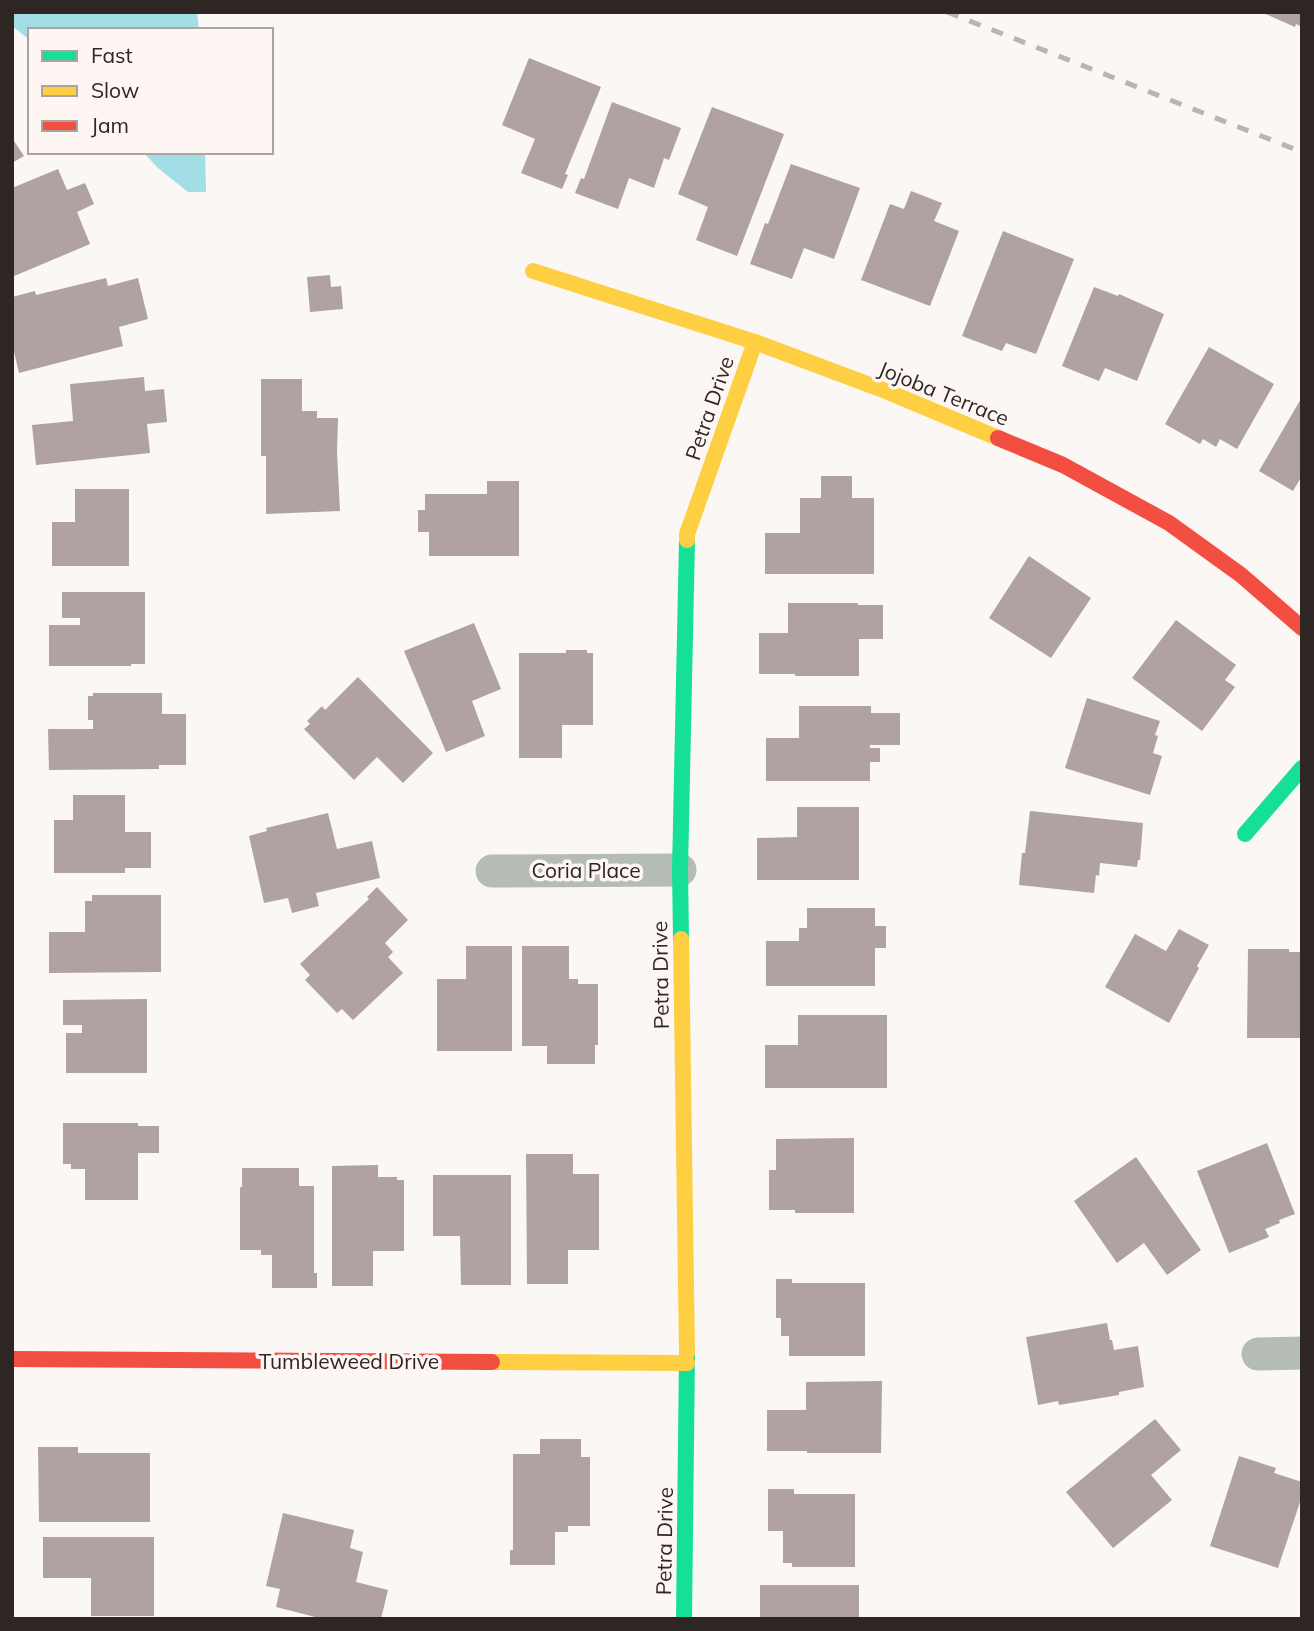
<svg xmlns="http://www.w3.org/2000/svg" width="1314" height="1631" viewBox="0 0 1314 1631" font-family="Mulish,sans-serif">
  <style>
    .water { fill: #a3dde6 }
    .building { fill: #b0a2a0 }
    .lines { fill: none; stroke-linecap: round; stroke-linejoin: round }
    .street { stroke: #b5bbb5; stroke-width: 33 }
    .fast { stroke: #16e098; stroke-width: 16 }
    .slow { stroke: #ffcf43; stroke-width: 16 }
    .jam { stroke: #f24e42; stroke-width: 16 }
    .rail { stroke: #b5b7b4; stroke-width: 5; stroke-dasharray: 12 12; stroke-linecap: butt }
    .labels { text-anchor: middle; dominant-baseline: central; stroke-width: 7; stroke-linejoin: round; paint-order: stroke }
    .street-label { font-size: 21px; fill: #2d2622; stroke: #fef6f2 }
  </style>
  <rect width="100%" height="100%" fill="#fbf7f5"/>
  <!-- water -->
  <g class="water">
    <polygon points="12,12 197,12 199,30 30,30 30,40 12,26"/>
    <polygon points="143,152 205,152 206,192 188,192 158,168"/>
  </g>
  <!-- building -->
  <g class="building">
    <polygon points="1261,12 1302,12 1302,27 1296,24 1295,27"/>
    <polygon points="529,58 601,87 565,174 568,175 562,189 521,173 535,139 502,125"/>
    <polygon points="612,102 681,128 669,160 664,158 654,188 629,178 618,209 575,193 581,178 584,179"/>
    <polygon points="712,107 784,134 737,256 696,240 708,207 678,194"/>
    <polygon points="12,138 24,156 12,163"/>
    <polygon points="791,164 860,188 834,259 804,248 792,279 750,264 765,223 768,224"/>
    <polygon points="58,169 67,190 85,183 94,204 77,212 90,244 12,277 12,188"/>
    <polygon points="911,191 942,203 934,221 959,231 930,306 861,280 890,204 904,209"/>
    <polygon points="1003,231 1074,259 1036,354 1006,343 1002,351 962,336"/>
    <polygon points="330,275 331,287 341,286 343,309 310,312 307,277"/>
    <polygon points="106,278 108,286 138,278 148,319 119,327 123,346 19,373 14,352 12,352 12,297 35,291 36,295"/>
    <polygon points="1094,287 1118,296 1119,294 1164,314 1137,381 1105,368 1099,381 1062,366"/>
    <polygon points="1209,347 1274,384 1237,449 1220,439 1216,447 1203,439 1200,444 1165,424"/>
    <polygon points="144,377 145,391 164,389 167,422 147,424 150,453 36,465 32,425 73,421 70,384"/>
    <polygon points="261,379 302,379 302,411 317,411 317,418 338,418 337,452 340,511 266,514 266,456 261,456"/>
    <polygon points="1302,397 1302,480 1300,479 1293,491 1259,471"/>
    <polygon points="821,476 852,476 852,498 874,498 874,574 765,574 765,533 800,533 800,498 821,498"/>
    <polygon points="487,481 519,481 519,556 429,556 429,532 418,532 418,510 425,510 425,494 487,494"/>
    <polygon points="75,489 129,489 129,566 52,566 52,522 75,522"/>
    <polygon points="1029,556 1091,598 1051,658 989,618"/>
    <polygon points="62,592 145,592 145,664 131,664 131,666 49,666 49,625 80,625 80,618 62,618"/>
    <polygon points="788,603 858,603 858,605 883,605 883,639 859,639 859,676 795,676 795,674 759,674 759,633 788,633"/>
    <polygon points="1176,620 1236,665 1225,680 1235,687 1202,731 1132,678"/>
    <polygon points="474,623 501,689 472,701 485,736 446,752 404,651"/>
    <polygon points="566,650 587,650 587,653 593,653 593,725 562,725 562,758 519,758 519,653 566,653"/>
    <polygon points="358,677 433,753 403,783 377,757 354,780 304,729 310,724 307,721 322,706 325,710"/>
    <polygon points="93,693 162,693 162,714 186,714 186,765 159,765 159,769 49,770 48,729 93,729 93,720 88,720 88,696 93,696"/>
    <polygon points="1087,698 1160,721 1155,735 1158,736 1153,753 1162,756 1150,795 1065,768"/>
    <polygon points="799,706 871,706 871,713 900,713 900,745 870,745 870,748 880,748 880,762 870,762 870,781 766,781 766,738 799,738"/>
    <polygon points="73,795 125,795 125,832 151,832 151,868 125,868 125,873 54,873 54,820 73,820"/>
    <polygon points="797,807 859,807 859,880 757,880 757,838 797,837"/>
    <polygon points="1030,811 1143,823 1140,860 1138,860 1137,867 1100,863 1099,876 1096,875 1094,893 1019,885 1022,853 1025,853"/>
    <polygon points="328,813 337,849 372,841 380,878 316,893 319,906 292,913 288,898 264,903 249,836 267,831 266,828"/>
    <polygon points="377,887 408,920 385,943 393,952 388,957 403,973 353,1020 342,1009 337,1013 305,980 310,975 300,964 369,899 367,897"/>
    <polygon points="92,895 161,895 161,972 49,973 49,932 85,932 85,901 92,901"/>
    <polygon points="807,908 875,908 875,926 886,926 886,948 875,948 875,986 766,986 766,941 799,941 799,928 807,928"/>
    <polygon points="1179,929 1209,945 1197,966 1199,968 1169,1023 1105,987 1135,934 1166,951"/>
    <polygon points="466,946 512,946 512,1051 437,1051 437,979 466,979"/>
    <polygon points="522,946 569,946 569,979 578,979 578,984 598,984 598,1045 595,1045 595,1064 547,1064 547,1046 522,1046"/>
    <polygon points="1248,949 1289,949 1289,952 1302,952 1302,1038 1247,1038"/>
    <polygon points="147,999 147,1073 66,1073 66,1033 82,1033 82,1025 63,1025 63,1000"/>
    <polygon points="798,1015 887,1015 887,1088 765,1088 765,1045 798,1045"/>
    <polygon points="63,1123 138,1123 138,1126 159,1126 159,1153 138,1153 138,1200 85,1200 85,1169 71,1169 71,1164 63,1164"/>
    <polygon points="854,1138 854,1213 795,1213 795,1210 769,1210 769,1170 776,1170 776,1139"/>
    <polygon points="1267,1143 1295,1214 1279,1220 1280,1223 1265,1229 1269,1237 1229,1253 1197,1171"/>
    <polygon points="526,1154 573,1154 573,1174 599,1174 599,1250 568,1250 568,1284 527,1284"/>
    <polygon points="1136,1157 1201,1250 1167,1275 1144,1243 1117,1263 1074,1201"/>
    <polygon points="378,1165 378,1177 397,1177 397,1180 404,1180 404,1251 373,1251 373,1286 332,1286 332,1166"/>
    <polygon points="242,1168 299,1168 299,1186 314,1186 314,1273 317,1273 317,1288 272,1288 272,1255 261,1255 261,1250 240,1250 240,1187 242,1187"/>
    <polygon points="433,1175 511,1175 511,1285 461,1285 460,1236 433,1236"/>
    <polygon points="776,1279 792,1279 792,1283 865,1283 865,1356 789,1356 789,1336 781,1336 781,1318 776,1318"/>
    <polygon points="1107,1323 1110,1340 1112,1340 1114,1350 1138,1346 1144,1387 1119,1392 1119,1395 1059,1405 1058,1401 1038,1405 1026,1337"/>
    <polygon points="882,1381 881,1453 807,1453 807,1451 767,1451 767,1410 806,1410 806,1382"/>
    <polygon points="1155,1419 1181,1450 1151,1475 1172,1500 1113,1548 1066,1492"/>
    <polygon points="540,1439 581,1439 581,1457 590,1457 590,1526 568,1526 568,1532 555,1532 555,1565 510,1565 510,1550 513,1550 513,1454 540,1454"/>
    <polygon points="38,1447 78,1447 78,1453 150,1453 150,1522 39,1522"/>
    <polygon points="1239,1456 1276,1468 1274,1473 1302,1482 1302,1496 1278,1568 1210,1546"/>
    <polygon points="768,1489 794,1489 794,1494 855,1494 855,1567 792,1567 792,1563 783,1563 783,1531 768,1531"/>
    <polygon points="283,1513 354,1530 350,1548 363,1552 356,1582 388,1590 381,1619 323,1619 276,1607 280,1589 266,1586"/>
    <polygon points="43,1537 154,1537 154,1616 91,1616 91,1578 43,1578"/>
    <rect x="760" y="1585" width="99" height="34"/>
  </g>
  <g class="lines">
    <!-- street -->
    <g class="street">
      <polyline points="492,871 680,870"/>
      <polyline points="1258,1354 1302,1353"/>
    </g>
    <!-- fast -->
    <g class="fast">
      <polyline points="1245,834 1302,768"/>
      <polyline points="681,939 680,870 687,540"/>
      <polyline points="684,1619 687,1353"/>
    </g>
    <!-- slow -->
    <g class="slow">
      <polyline points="533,271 755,342 886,391 998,438"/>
      <polyline points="687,540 687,534 755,342"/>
      <polyline points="681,939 687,1353"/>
      <polyline points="492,1362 687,1363"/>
    </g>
    <!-- jam -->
    <g class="jam">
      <polyline points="998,438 1063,465 1169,523 1241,575 1302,628"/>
      <polyline points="12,1359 492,1362"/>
    </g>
    <!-- rail -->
    <polyline class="rail" points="947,12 1302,152"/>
  </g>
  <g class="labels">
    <!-- street labels -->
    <g class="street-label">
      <text transform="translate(944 393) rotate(22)">Jojoba Terrace</text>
      <text transform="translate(709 408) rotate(-71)">Petra Drive</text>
      <text x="586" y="870">Coria Place</text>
      <text transform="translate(660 975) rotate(-91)">Petra Drive</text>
      <text x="349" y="1361">Tumbleweed Drive</text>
      <text transform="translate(664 1541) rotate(-89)">Petra Drive</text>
    </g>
  </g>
  <!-- border -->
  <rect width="1314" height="1631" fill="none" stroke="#2d2622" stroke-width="28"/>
  <!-- legend -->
  <rect x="28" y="28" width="245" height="126" fill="#fef6f2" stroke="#aaa39f" stroke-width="2"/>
  <rect x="42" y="51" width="35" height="10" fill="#16e098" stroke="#aaa39f" stroke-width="2"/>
  <text x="91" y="63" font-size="21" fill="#2d2622">Fast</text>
  <rect x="42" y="86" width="35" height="10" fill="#ffcf43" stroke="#aaa39f" stroke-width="2"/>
  <text x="91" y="98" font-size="21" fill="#2d2622">Slow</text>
  <rect x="42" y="121" width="35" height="10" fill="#f24e42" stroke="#aaa39f" stroke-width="2"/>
  <text x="91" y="133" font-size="21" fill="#2d2622">Jam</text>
</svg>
